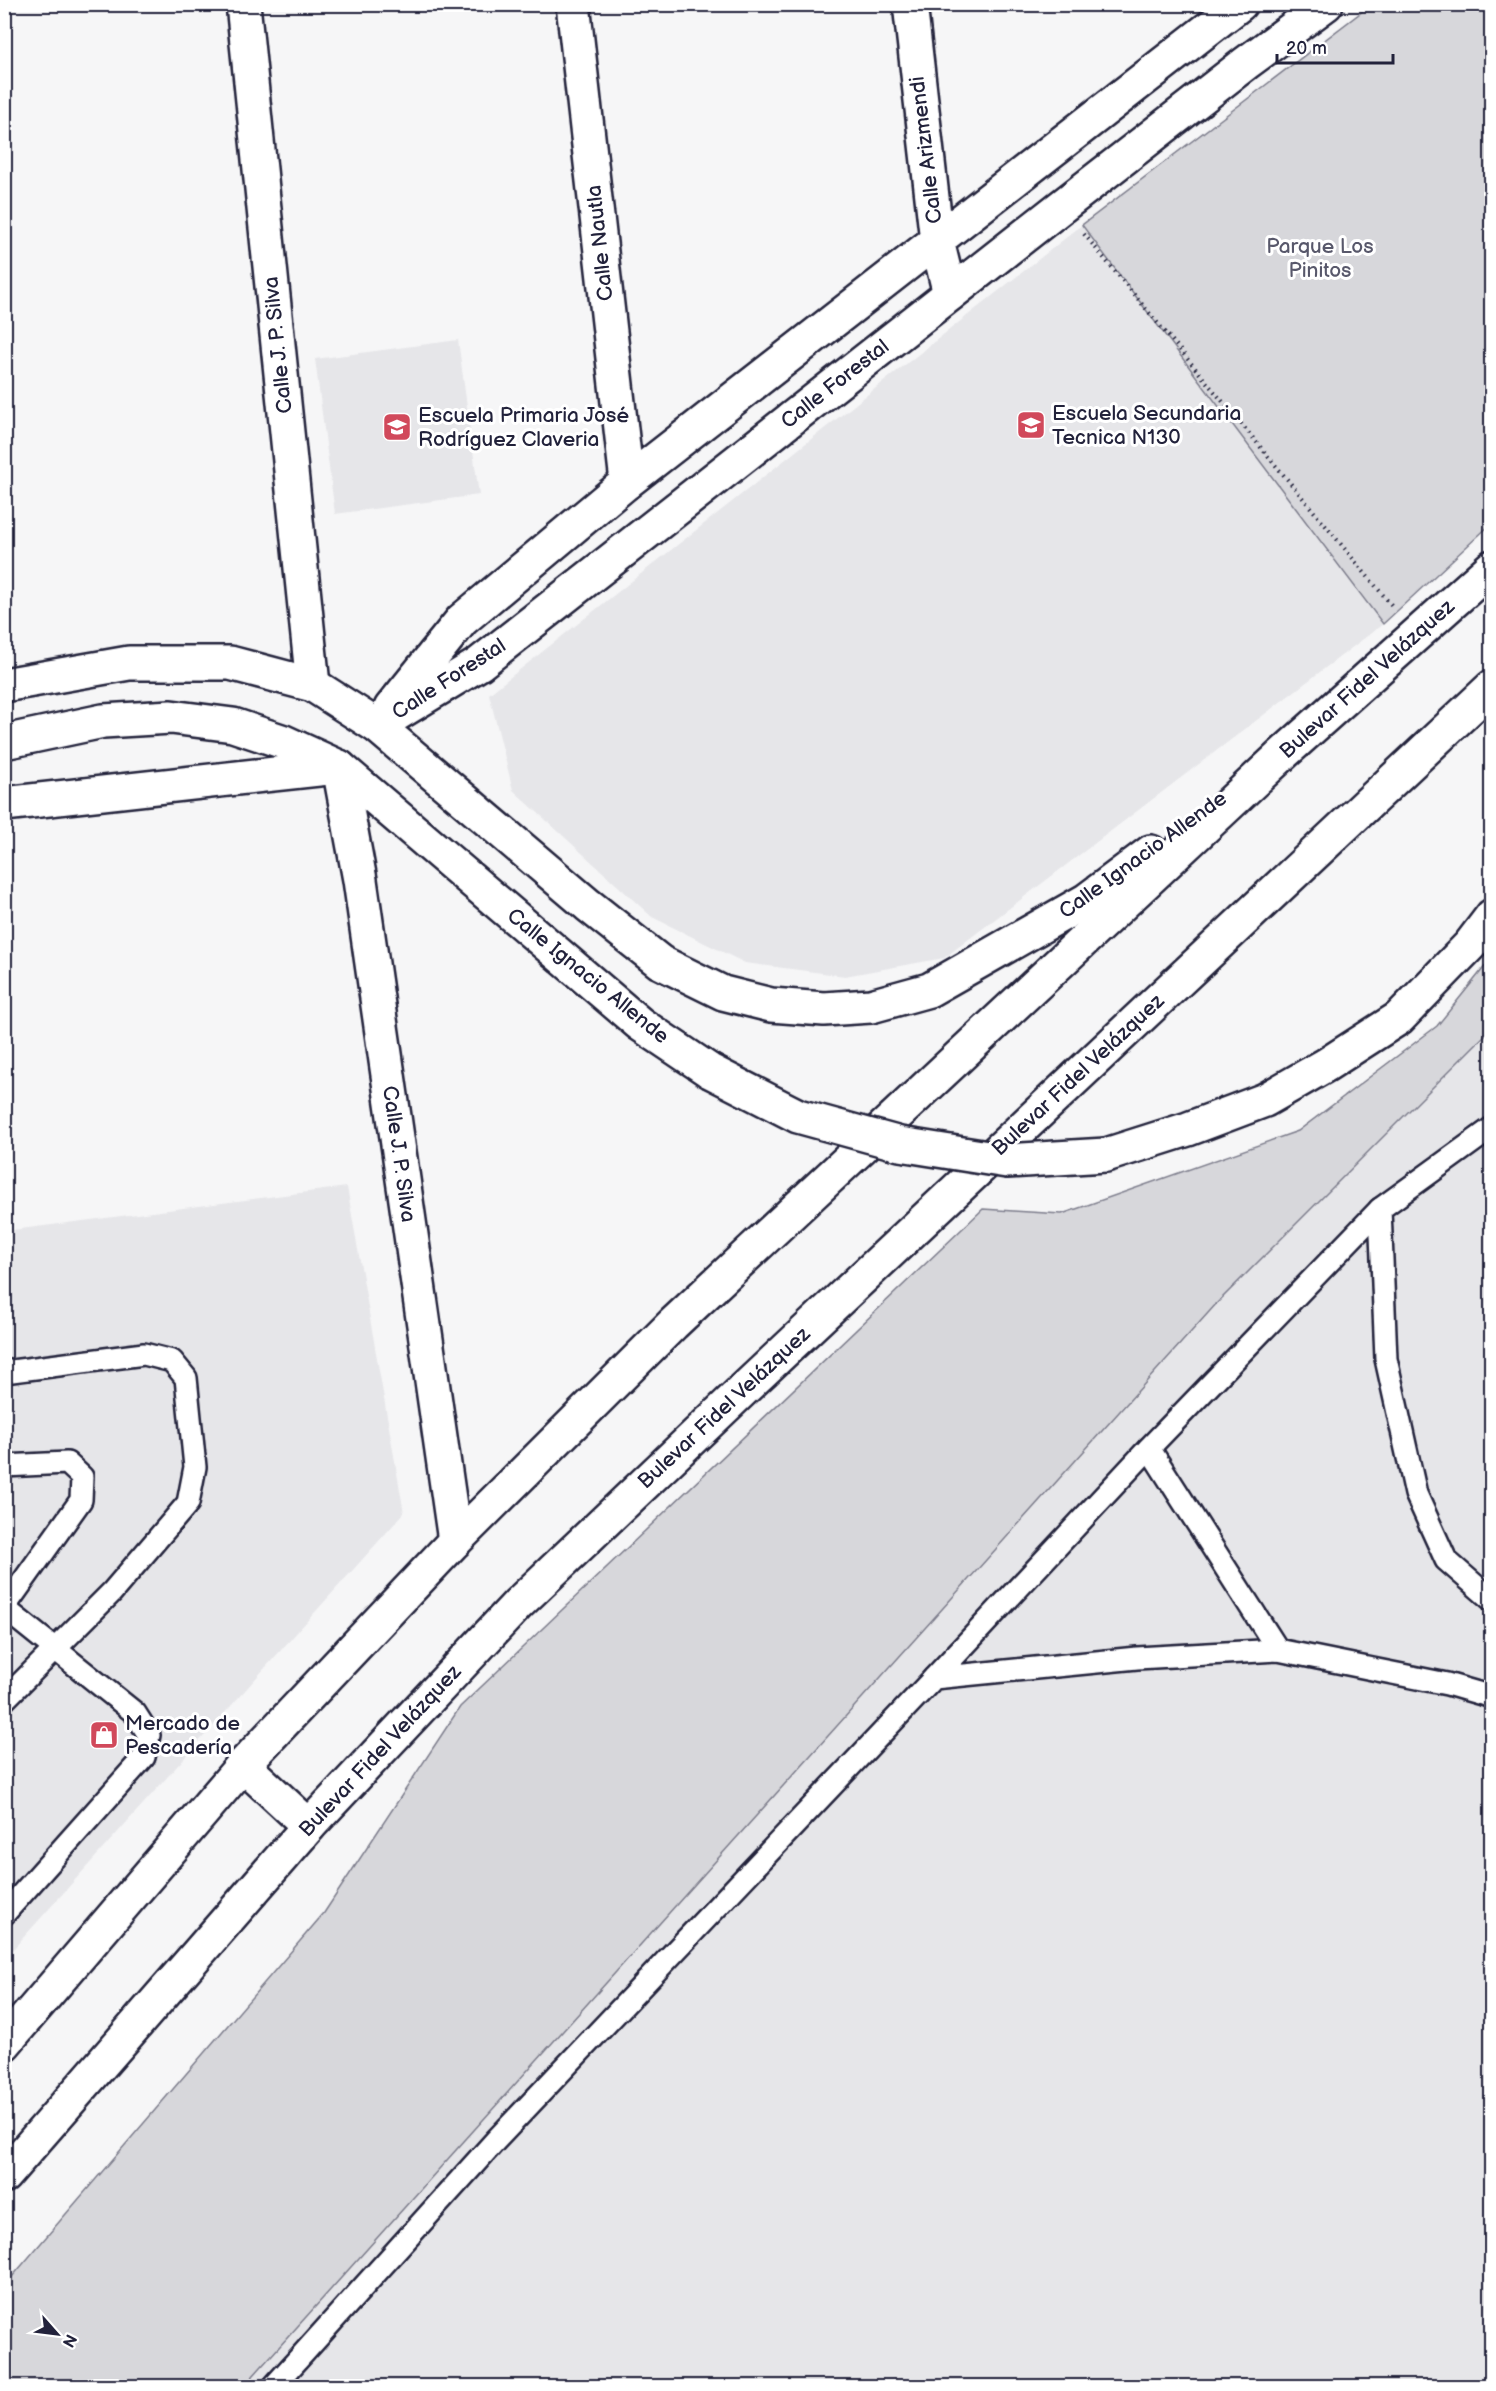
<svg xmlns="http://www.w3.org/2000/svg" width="1496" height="2391" viewBox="0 0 1496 2391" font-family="'Balsamiq Sans',sans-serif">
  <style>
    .built { fill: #e6e6e9 }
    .green { fill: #d7d7db; stroke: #7c7c8b; stroke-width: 1.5 }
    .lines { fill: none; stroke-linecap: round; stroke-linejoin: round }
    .lane-casing { stroke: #22223b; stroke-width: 26 }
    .street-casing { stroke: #22223b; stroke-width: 38 }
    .primary-casing { stroke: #22223b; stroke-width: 38 }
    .path { stroke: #22223b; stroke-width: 4; stroke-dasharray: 1.5 4.5; stroke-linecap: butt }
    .lane { stroke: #fff; stroke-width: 21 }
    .street { stroke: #fff; stroke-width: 33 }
    .primary { stroke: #fff; stroke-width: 33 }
    .primary-bridge-casing { stroke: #22223b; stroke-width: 38; stroke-linecap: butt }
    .primary-bridge { stroke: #fff; stroke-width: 33 }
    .labels { text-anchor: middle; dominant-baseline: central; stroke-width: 6; stroke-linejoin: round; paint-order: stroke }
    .street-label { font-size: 21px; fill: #22223b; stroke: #fff }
    .park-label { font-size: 21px; fill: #58586b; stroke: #fff }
    .poi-label { font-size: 21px; fill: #22223b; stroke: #fff; text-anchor: start }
  </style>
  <rect width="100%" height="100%" fill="#f6f6f7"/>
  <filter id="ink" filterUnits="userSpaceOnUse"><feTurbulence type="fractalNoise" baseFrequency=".0167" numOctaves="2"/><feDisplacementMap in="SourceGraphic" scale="12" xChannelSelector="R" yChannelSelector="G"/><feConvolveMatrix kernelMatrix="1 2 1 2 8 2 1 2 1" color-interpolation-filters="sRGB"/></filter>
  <g filter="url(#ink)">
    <!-- built -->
    <g class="built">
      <polygon points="1082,225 1383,624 944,958 845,976 745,963 652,917 513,790 489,694"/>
      <polygon points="458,340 479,495 335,514 315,359"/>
      <polygon points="1491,1029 1491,2386 244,2386 1217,1303"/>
      <polygon points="347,1187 404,1513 5,1958 5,1231"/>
    </g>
    <!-- green -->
    <g class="green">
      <polygon points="1372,4 1492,5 1491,524 1383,624 1082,225"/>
      <polygon points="1491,959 1491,1029 1217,1303 244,2386 5,2386 5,2285 324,1913 460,1707 983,1209 1062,1214 1298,1131 1437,1026"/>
    </g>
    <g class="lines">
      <!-- lane casing -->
      <g class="lane-casing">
        <g id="lane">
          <polyline points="1492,1128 1380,1209 1386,1359 1416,1494 1446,1560 1492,1600"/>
          <polyline points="4,1372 144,1354 172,1361 186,1378 195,1467 188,1503 112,1592 4,1700"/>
          <polyline points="1149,1448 1278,1650"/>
          <polyline points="4,1466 67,1463 82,1477 81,1500 4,1608"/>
          <polyline points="4,1608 135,1713 149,1735 144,1757 4,1914"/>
          <polyline points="934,1678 1149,1448 1380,1209"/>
          <polyline points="274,2386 496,2140 934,1678 1137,1658 1278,1650 1447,1684 1492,1697"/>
        </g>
      </g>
      <!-- street casing -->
      <g class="street-casing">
        <g id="street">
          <polyline points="243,4 313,685"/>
          <polyline points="573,4 627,482"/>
          <polyline points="910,4 937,241 950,294"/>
          <polyline points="391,708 462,620 627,482 1240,4"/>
          <polyline points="377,726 479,664 1061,207 1246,63 1326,4"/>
          <polyline points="339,767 360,880 455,1541"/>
        </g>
      </g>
      <!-- primary casing -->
      <g class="primary-casing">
        <g id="primary">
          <polyline points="4,685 129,663 230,663 313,685 377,726 588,905 660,962 723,993 771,1005 824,1009 871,1006 929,990 1087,900 1151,852"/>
          <polyline points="4,742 103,721 171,717 233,725 284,742 339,767 640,1024 710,1071"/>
          <polyline points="4,804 337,767"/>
          <polyline points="1106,1155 1188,1129 1265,1100 1326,1065 1399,1018 1470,945 1492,916"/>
          <polyline points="243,1765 309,1826"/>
          <polyline points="4,2044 243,1765 455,1541 673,1324 1285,752 1492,567"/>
          <polyline points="4,2176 309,1826 518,1604 743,1390 1492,687"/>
        </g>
      </g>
      <!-- path -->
      <polyline class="path" points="1084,234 1393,607"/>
      <!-- lane -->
      <use href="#lane" class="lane"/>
      <!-- street -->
      <use href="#street" class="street"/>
      <!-- primary -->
      <use href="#primary" class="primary"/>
      <!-- primary-bridge casing -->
      <g class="primary-bridge-casing">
        <polyline id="primary-bridge" points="710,1071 798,1116 900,1144 1007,1161 1106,1155"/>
      </g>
      <!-- primary-bridge -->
      <use href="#primary-bridge" class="primary-bridge"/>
    </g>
  </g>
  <!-- icons -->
  <defs>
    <g id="school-square" transform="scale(1.5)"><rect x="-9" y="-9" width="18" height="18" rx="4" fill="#d1495b" stroke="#fff"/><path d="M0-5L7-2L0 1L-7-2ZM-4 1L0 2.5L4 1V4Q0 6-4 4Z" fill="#fff"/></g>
    <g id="shop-square" transform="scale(1.5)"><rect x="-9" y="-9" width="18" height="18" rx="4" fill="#d1495b" stroke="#fff"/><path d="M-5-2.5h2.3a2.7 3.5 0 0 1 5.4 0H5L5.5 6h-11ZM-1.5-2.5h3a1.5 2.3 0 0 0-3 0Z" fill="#fff"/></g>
  </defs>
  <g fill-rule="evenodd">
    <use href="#school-square" x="1031" y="425"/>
    <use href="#school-square" x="397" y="427"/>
    <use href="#shop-square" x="104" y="1735"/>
  </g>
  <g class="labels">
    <!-- street labels -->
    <g class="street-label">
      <text transform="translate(926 150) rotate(-97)">Calle Arizmendi</text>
      <text transform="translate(600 243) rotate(-96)">Calle Nautla</text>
      <text transform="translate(278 345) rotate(-96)">Calle J. P. Silva</text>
      <text transform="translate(835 384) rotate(-38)">Calle Forestal</text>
      <text transform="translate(449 679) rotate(-33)">Calle Forestal</text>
      <text transform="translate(1367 679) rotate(-42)">Bulevar Fidel Velázquez</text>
      <text transform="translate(1143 855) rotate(-36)">Calle Ignacio Allende</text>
      <text transform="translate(588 976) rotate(39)">Calle Ignacio Allende</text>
      <text transform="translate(1078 1075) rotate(-43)">Bulevar Fidel Velázquez</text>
      <text transform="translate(399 1154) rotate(82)">Calle J. P. Silva</text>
      <text transform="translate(724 1408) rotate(-43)">Bulevar Fidel Velázquez</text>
      <text transform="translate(380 1751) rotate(-47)">Bulevar Fidel Velázquez</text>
    </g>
    <!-- park labels -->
    <g class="park-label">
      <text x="1320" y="246">Parque Los<tspan x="1320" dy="24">Pinitos</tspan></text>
    </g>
    <!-- poi labels -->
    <g class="poi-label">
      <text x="1052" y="413">Escuela Secundaria<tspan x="1052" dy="24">Tecnica N130</tspan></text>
      <text x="418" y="415">Escuela Primaria José<tspan x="418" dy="24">Rodríguez Claveria</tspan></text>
      <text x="125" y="1723">Mercado de<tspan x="125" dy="24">Pescadería</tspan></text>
    </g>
  </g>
  <!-- margin -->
  <rect width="1496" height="2391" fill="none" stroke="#fff" stroke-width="24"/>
  <rect x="12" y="12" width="1472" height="2367" fill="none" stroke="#22223b" stroke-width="2" filter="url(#ink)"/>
  <!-- north arrow -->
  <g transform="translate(57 2334) rotate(118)" stroke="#ffffff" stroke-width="4.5" paint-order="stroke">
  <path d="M0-4.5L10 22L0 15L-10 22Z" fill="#22223b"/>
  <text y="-9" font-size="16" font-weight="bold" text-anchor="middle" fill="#22223b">N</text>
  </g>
  <!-- scale -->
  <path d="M1277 54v9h116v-9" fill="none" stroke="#22223b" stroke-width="3"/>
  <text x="1286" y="54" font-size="18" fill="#22223b" stroke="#ffffff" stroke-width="4.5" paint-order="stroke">20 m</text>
</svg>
